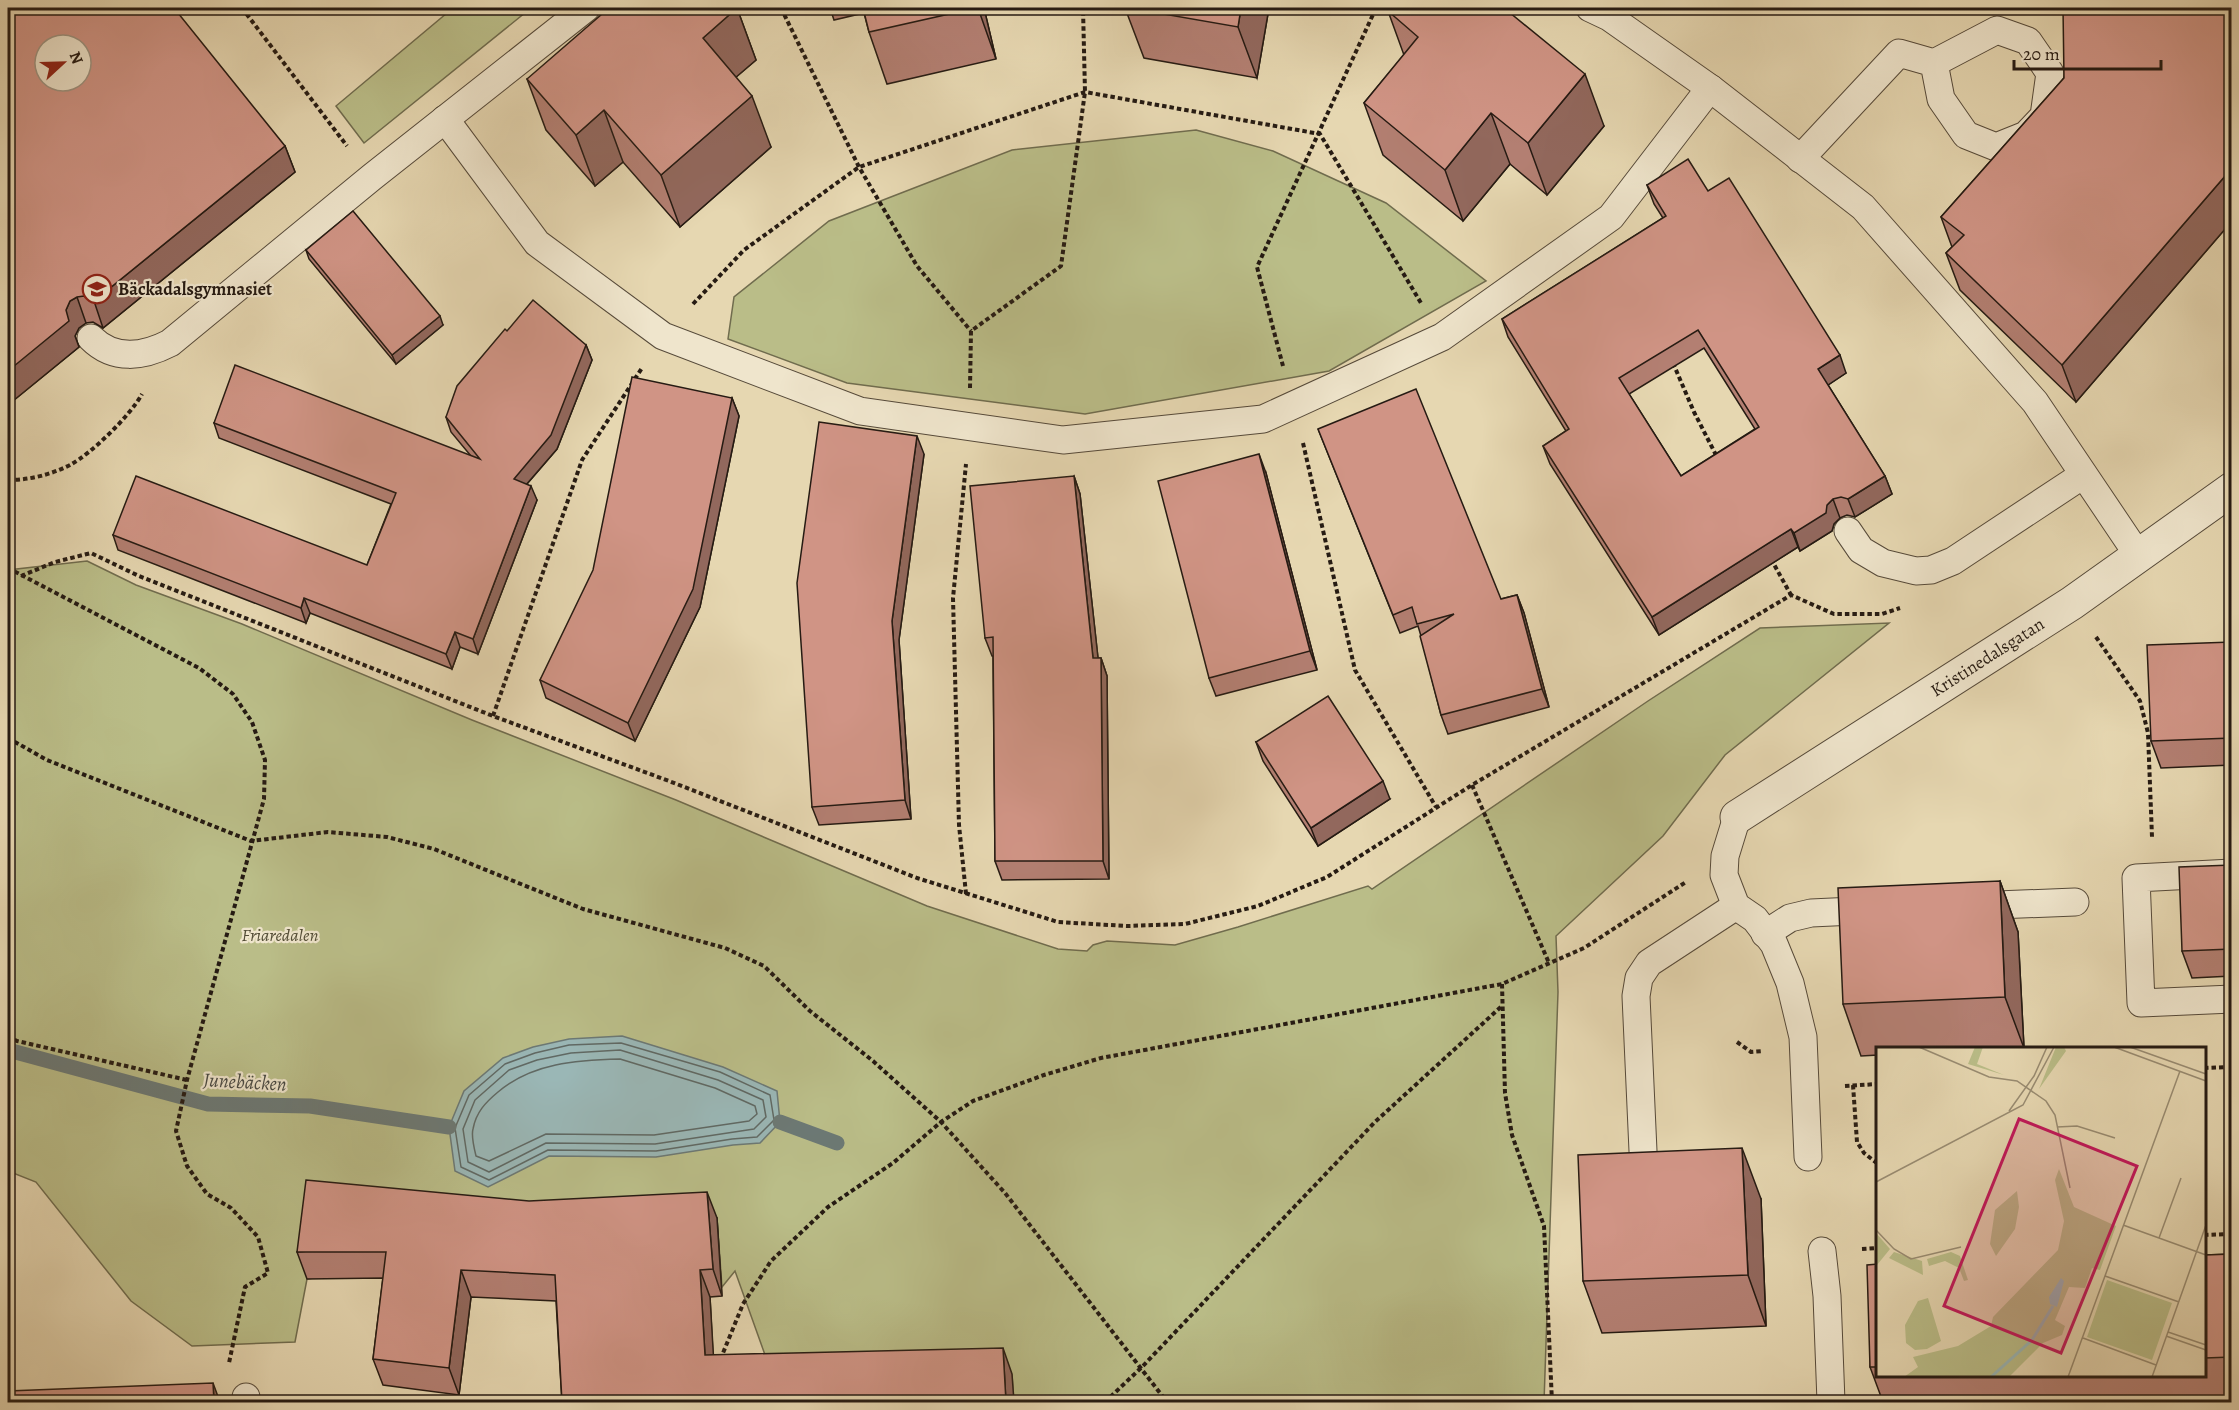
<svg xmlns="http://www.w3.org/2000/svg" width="2239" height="1410" viewBox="0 0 2239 1410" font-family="Alegreya,serif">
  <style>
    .green { fill: #babd88; stroke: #706c4e; stroke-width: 1.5 }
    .water { fill: #9ab7b6; stroke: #6c7975; stroke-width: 1.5 }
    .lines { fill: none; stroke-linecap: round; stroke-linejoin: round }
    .shore { stroke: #606964; stroke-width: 1.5 }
    .stream { stroke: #6c7975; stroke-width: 15 }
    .service-casing { stroke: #564a3a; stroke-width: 29 }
    .minor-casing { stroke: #564a3a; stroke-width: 35 }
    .path { stroke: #261b13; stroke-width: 4; stroke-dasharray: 4.5 3; stroke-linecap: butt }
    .service { stroke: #efe5cc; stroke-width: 27 }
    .minor { stroke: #efe5cc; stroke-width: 33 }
    .wall { fill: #b37f72; stroke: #261b13; stroke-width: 1.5; fill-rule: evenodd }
    .shaded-wall { fill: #92685d; stroke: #261b13; stroke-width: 1.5 }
    .building { fill: #d09485; stroke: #261b13; stroke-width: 1.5; fill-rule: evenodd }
    .labels { text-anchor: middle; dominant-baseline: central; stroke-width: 4.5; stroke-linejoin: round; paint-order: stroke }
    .poi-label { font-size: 18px; font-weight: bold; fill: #261b13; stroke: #efe5cc; text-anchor: start }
    .street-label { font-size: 18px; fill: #261b13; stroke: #efe5cc }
    .park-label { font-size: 18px; font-style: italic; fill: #524c36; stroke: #efe5cc }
    .water-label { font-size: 20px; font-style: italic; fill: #494a44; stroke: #efe5cc }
    .inset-river { fill: none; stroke: #9ab7b6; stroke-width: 3 }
    .inset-road { fill: none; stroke: #998c72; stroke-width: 1.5 }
    .view { fill: #c2185b; fill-opacity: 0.15; stroke: #c2185b; stroke-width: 3 }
    .inset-edge { fill: none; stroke: #261b13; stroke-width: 3 }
  </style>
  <rect width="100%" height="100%" fill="#e6d7b1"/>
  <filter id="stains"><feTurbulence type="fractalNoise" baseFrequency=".00333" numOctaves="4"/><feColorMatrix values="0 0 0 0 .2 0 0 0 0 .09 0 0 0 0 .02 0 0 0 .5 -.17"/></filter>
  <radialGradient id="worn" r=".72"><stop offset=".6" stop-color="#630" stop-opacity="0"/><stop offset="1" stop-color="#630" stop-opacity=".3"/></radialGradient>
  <!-- green -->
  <g class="green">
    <polygon points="453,8 531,8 364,143 336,106"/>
    <polygon points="1196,130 1273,151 1386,203 1486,281 1329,371 1085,414 847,383 728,339 734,297 829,221 1012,150"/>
    <polygon points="87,561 136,585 242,624 472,720 676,800 927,906 1058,949 1087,951 1093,945 1107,941 1175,945 1238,927 1368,886 1372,889 1648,701 1760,628 1889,623 1725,755 1663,836 1556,936 1558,992 1544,1402 1014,1402 1012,1375 774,1380 735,1271 722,1287 717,1218 307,1279 295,1342 192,1346 131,1301 36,1182 8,1171 8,570"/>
  </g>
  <!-- water -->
  <polygon class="water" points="622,1036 723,1067 777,1091 780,1122 760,1143 733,1145 656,1157 549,1156 488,1187 455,1171 449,1127 464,1091 503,1058 533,1047 569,1039"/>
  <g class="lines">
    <!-- shore -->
    <g class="shore">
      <polygon points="621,1043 720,1072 770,1095 774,1120 757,1137 732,1139 656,1151 548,1150 489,1180 461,1167 455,1128 469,1095 505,1064 535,1053 569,1045"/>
      <polygon points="620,1050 718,1080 763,1100 766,1117 754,1129 655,1144 546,1143 489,1172 468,1162 463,1129 475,1100 509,1070 537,1060 571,1053"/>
      <path d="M620,1059L715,1088L755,1106L757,1114L749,1121L654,1135L546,1134L489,1161L476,1156C474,1148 471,1136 473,1129C476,1112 486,1102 498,1092C532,1063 577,1060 620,1059Z"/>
    </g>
    <!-- stream -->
    <g class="stream">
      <polyline points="8,1050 208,1104 310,1106 449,1127"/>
      <polyline points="780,1122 837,1143"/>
    </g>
    <!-- service casing -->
    <g class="service-casing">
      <g id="service">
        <polyline points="1590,8 1609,17 1710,88 1863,207 2035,402 2138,555"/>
        <polyline points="445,119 537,243 663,336 860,411 1063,440 1263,419 1442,337 1611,217 1710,88"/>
        <polyline points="1800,159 1899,53 1934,63 1997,30 2028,41 2050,73 2044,116 2026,135 1996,147 1966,135 1941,99 1934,63"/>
        <path d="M91,338C114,361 143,357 170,343L372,177L586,8"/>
        <polyline points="1848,531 1861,550 1883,563 1916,571 1931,570 1953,561 2083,475"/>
        <polyline points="1737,817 1725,856 1724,875 1736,906 1755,919 1774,944 1790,983 1803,1037 1808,1157"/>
        <polyline points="2232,873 2136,878 2141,1003 2232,999"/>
        <polyline points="1971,906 2075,902"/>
        <polyline points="1765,934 1790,918 1811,913 1876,910"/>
        <polyline points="1643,1151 1636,996 1639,978 1649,963 1736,906"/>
        <polyline points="1822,1251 1827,1296 1831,1402"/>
        <polyline points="246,1397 246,1402"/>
      </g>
    </g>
    <!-- minor casing -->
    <g class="minor-casing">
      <g id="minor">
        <path id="s1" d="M1737,817L2072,603L2232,489"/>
      </g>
    </g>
    <!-- path -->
    <g class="path">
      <polyline points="242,8 347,146"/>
      <polyline points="781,8 859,167 917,266 971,331"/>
      <polyline points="693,304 744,250 859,167 1085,92 1320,134 1421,303"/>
      <polyline points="1673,363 1694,412 1717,457"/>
      <polyline points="1283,366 1257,267 1376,8"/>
      <polyline points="970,388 971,331 1061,266 1085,92 1083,8"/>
      <polyline points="1303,443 1355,670 1436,807"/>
      <path d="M8,480C29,480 50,475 70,465C92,453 130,416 142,394"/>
      <polyline points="1771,559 1791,595"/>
      <polyline points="8,568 199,668 233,694 252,722 265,760 264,799 187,1080 176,1131 187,1166 207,1194 231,1208 258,1237 268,1273 245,1287 229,1363"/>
      <polyline points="21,576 55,562 91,553 139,576 493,716 669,781 917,878 1058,922 1127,926 1185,924 1258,906 1327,877 1472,785 1791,595 1834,614 1882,614 1900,608"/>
      <polyline points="2096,637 2140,701 2148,733 2152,837"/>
      <polyline points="493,716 582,460 642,368"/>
      <polyline points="8,738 47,760 251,841 328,832 387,837 434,849 583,909 725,948 764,966 810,1011 873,1061 941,1122 1005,1193 1167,1402"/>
      <polyline points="1472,785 1549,963"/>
      <polyline points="966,894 959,825 953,598 966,464"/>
      <polyline points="1502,984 1505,1093 1512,1135 1544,1226 1552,1402"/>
      <polyline points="8,1036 17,1041 187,1080"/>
      <polyline points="1737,1042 1751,1052 1763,1051"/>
      <polyline points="2204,1068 2232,1067"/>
      <polyline points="1853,1085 1857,1142 1864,1153 1878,1164"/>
      <polyline points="1845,1086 1878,1084"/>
      <polyline points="2204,1235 2232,1234"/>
      <polyline points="1862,1249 1878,1248"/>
      <polyline points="723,1360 723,1353 743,1304 771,1261 828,1207 893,1163 941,1122 973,1101 1044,1075 1101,1058 1502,984 1584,948 1686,882"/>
      <polyline points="1105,1402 1142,1367 1375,1122 1503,1005"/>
    </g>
    <!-- service -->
    <use href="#service" class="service"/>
    <!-- minor -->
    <use href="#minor" class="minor"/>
  </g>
  <!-- wall -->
  <g class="wall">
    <polygon points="8,8 285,146 295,172 103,328 93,322 86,323 79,328 75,336 79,347 8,405"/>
    <polygon points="737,8 756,60 736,77 771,147 680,227 623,162 595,186 546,130 527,79"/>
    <polygon points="830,8 984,8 996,59 887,84 869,32 864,13 834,20"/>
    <polygon points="1125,8 1269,8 1257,78 1144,58"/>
    <polygon points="2232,8 2232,221 2076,402 1960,290 1946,253 1952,247 1941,217 2064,78"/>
    <polygon points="1388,11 1604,126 1547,195 1510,164 1463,221 1383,155 1364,103 1404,55"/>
    <path d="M1647,185L1708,191L1846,373L1828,385L1885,476L1892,494L1855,517L1847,515L1840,518L1834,524L1832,531L1800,551L1798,547L1659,635L1550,464L1543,446L1566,431L1508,337L1502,319L1663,218L1654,204ZM1704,348L1755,429L1681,476L1629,394Z"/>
    <polygon points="306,250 443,325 396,364 309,259"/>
    <polygon points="507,331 586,345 592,360 557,449 527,484 537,500 478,654 460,647 452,669 310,613 306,623 118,550 113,535 367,565 391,504 219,438 214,423 471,456 451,432 446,417"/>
    <polygon points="732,398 739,416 700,607 635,741 546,698 540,680"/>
    <polygon points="1318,429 1501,599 1517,595 1524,613 1549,707 1448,734 1441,715 1421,636 1418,626 1400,633"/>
    <polygon points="924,454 899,640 911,819 819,825 812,807"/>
    <polygon points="1266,473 1317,670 1216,696 1209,678"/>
    <polygon points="1074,476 1080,494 1098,658 1101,658 1107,676 1109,879 1002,880 995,861 993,656 992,656 985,638"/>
    <polygon points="2232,642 2232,765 2161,768 2151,741"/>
    <polygon points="1256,742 1390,799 1318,846 1263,761"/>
    <polygon points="2232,865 2232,976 2192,978 2182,951"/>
    <polygon points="2000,881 2018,932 2024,1048 1878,1048 1878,1055 1861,1056 1843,1004"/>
    <polygon points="1761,1199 1766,1326 1602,1333 1583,1281"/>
    <polygon points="717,1218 722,1296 710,1297 713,1355 1012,1374 562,1402 556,1301 471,1297 459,1395 383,1385 373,1359 383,1278 307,1279 297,1252"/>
    <polygon points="2232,1254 2232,1401 2168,1402 1883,1402 1870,1367 1878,1264 1878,1376 2205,1376 2205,1255"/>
  </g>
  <!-- shaded-wall -->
  <g class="shaded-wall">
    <polygon points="737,8 756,60 721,90 703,38"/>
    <polygon points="978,8 984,8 996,59"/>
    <polygon points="1241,8 1269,8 1257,78 1238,27"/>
    <polygon points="1585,74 1604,126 1547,195 1528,143"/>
    <polygon points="752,96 771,147 680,227 661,175"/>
    <polygon points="604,110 623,162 595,186 576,135"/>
    <polygon points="1491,113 1510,164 1463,221 1445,170"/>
    <polygon points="285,146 295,172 103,328 94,301"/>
    <polygon points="2232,168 2232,221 2076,402 2062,365"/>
    <polygon points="77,297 86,323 79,328 75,336 79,347 8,405 8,371 66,310 70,301"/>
    <polygon points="440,316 443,325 396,364 392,355"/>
    <polygon points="586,345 592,360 557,449 519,493 514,479"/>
    <polygon points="1840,355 1846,373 1825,387 1818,369"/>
    <polygon points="732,398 739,416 700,607 635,741 628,723"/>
    <polygon points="917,436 924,454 899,640 911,819 905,800 892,621"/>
    <polygon points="1259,454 1266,473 1317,670 1310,651"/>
    <polygon points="1074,476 1080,494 1100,676 1093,658"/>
    <polygon points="1885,476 1892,494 1855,517 1848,499"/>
    <polygon points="531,486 537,500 478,654 473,639"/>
    <polygon points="1833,499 1840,518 1834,524 1832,531 1800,551 1794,533 1827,505"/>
    <polygon points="1791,529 1798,547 1659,635 1652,617"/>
    <polygon points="1517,595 1524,613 1549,707 1542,689"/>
    <polygon points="304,598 310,613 306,623 301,608"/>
    <polygon points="455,632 460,647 452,669 446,654"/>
    <polygon points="1101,658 1107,676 1109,879 1103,861"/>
    <polygon points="1383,781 1390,799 1318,846 1311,828"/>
    <polygon points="2000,881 2018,932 2024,1048 2005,997"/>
    <polygon points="1742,1148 1761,1199 1766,1326 1748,1275"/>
    <polygon points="707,1192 717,1218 722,1296 713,1269"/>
    <polygon points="461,1270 471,1297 459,1395 449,1368"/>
    <polygon points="700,1270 710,1297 715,1382 705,1355"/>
    <polygon points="1003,1348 1012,1374 1014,1402 1006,1402"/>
    <polygon points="213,1383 220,1402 214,1402"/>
  </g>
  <!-- building -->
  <g class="building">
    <path d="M8,8H174L285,146L94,301L84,296L77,297L70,301L66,310L69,321L8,371ZM45,45H81V81H45Z"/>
    <polygon points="609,8 737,8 703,38 752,96 661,175 604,110 576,135 527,79"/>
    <polygon points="863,8 976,8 869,32"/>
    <polygon points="1129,8 1241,8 1238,27"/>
    <polygon points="1391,8 1504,8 1585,74 1528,143 1491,113 1445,170 1364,103 1418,37 1388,11"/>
    <polygon points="2063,8 2232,8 2232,168 2062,365 1946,253 1964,235 1941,217 2064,78"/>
    <path d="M1688,159L1708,191L1729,178L1840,355L1818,369L1885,476L1848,499L1841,497L1833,499L1827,505L1826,513L1794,533L1791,529L1652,617L1543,446L1569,429L1502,319L1666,216L1647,185ZM1698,330L1759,427L1681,476L1619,378Z"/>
    <polygon points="353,211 440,316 392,355 306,250"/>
    <polygon points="533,300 586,345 551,435 514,479 531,486 473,639 455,632 446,654 304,598 301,608 113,535 136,476 367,565 396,493 214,423 235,365 480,459 446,417 457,386 505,329 507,331"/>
    <polygon points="632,377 732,398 693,589 628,723 540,680 593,570"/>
    <polygon points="1416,389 1501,599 1517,595 1542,689 1441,715 1420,636 1454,614 1417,624 1412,607 1393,615 1318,429"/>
    <polygon points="819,422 917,436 892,621 905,800 812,807 797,583"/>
    <polygon points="1259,454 1310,651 1209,678 1158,481"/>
    <polygon points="1074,476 1093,658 1101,658 1103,861 995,861 993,637 985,638 970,486"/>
    <polygon points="2232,642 2232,738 2151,741 2147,645"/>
    <polygon points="1328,696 1383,781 1311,828 1256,742"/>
    <polygon points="2232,865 2232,949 2182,951 2179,867"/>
    <polygon points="2000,881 2005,997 1843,1004 1838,888"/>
    <polygon points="1742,1148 1748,1275 1583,1281 1578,1155"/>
    <polygon points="306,1180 529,1201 707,1192 713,1269 700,1270 705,1355 1003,1348 1006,1402 562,1402 555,1275 461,1270 449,1368 373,1359 386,1252 297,1252"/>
    <polygon points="2232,1254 2232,1357 2205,1358 2205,1255"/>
    <polygon points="1878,1264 1878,1367 1870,1367 1867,1265"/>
    <polygon points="213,1383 214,1402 8,1402 8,1391"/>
  </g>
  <!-- icons -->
  <defs>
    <g id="school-ring" transform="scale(1.5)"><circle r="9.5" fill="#efe5cc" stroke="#8f2418" stroke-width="1.5"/><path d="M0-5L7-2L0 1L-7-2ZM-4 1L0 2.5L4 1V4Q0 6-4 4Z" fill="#8f2418"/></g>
  </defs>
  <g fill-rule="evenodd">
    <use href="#school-ring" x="97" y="289"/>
  </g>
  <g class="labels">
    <!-- poi labels -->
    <g class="poi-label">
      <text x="118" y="289">Bäckadalsgymnasiet</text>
    </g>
    <!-- street labels -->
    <g class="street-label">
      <text stroke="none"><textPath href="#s1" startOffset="297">Kristinedalsgatan</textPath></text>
    </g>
    <!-- park labels -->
    <g class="park-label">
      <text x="280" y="935">Friaredalen</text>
    </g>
    <!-- water labels -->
    <g class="water-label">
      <text transform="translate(245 1082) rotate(3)">Junebäcken</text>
    </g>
  </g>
  <!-- overview -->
  <g transform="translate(1876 1047)">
    <rect width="330" height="330" fill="#e6d7b1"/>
    <path d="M99,0H107L101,17L128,28L92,17ZM180,0H188L190,4L163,42ZM183,122L198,160L240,179L224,223L216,221L209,241L193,240L179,273L189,279L186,288L167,296L133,330H28L42,320L37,310L82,299L115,279L117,270L182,203L188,174L179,133ZM141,144L143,160L139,182L120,209L114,197L119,163ZM0,186L14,202L1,218H0ZM18,205L46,214L47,228L13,211ZM75,205L84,209L92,233L88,234L83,221L69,214L53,219L51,212ZM231,233L296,256L276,313L211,290ZM52,251L65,294L51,302L39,303L30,296L29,278L42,254Z" fill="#babd88"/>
    <path d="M185,231L188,234L181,260L174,257L173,250Z" fill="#9ab7b6"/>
    <path class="inset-river" d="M115,330L156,293L177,259"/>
    <path class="inset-road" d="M43,0L113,30L141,34L170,54L179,68L194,141M238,0L330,34M254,0L330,27M133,64L158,29L171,0M181,80L201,79L239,91M0,135L147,58L178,0M247,178L330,208M0,183L18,202L35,212L85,200M283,191L305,131M229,229L303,255M292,285L330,298M290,289L330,303M207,291L280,318M192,330L304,24M276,330L330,178"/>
    <path class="view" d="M143,72L261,119L185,306L68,259Z"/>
    <rect width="330" height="330" class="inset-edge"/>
  </g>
  <!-- margin -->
  <rect width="2239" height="1410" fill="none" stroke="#e6d7b1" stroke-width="30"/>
  <rect x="9" y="9" width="2221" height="1392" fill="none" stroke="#261b13" stroke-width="3"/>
  <rect x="15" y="15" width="2209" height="1380" fill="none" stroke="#261b13" stroke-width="1.5"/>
  <!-- north arrow -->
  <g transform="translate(63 63) rotate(68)"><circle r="28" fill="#efe5cc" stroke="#9f9482" stroke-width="1.5"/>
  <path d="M0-4.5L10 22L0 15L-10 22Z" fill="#8f2418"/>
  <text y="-9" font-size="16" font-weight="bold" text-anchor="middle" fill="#261b13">N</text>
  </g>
  <!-- scale -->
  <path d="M2014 60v9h147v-9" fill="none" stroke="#261b13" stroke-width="3"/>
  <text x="2023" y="60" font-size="18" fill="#261b13" stroke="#efe5cc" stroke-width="4.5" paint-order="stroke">20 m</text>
  <rect width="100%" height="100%" filter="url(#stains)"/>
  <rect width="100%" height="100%" fill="url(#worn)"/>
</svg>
